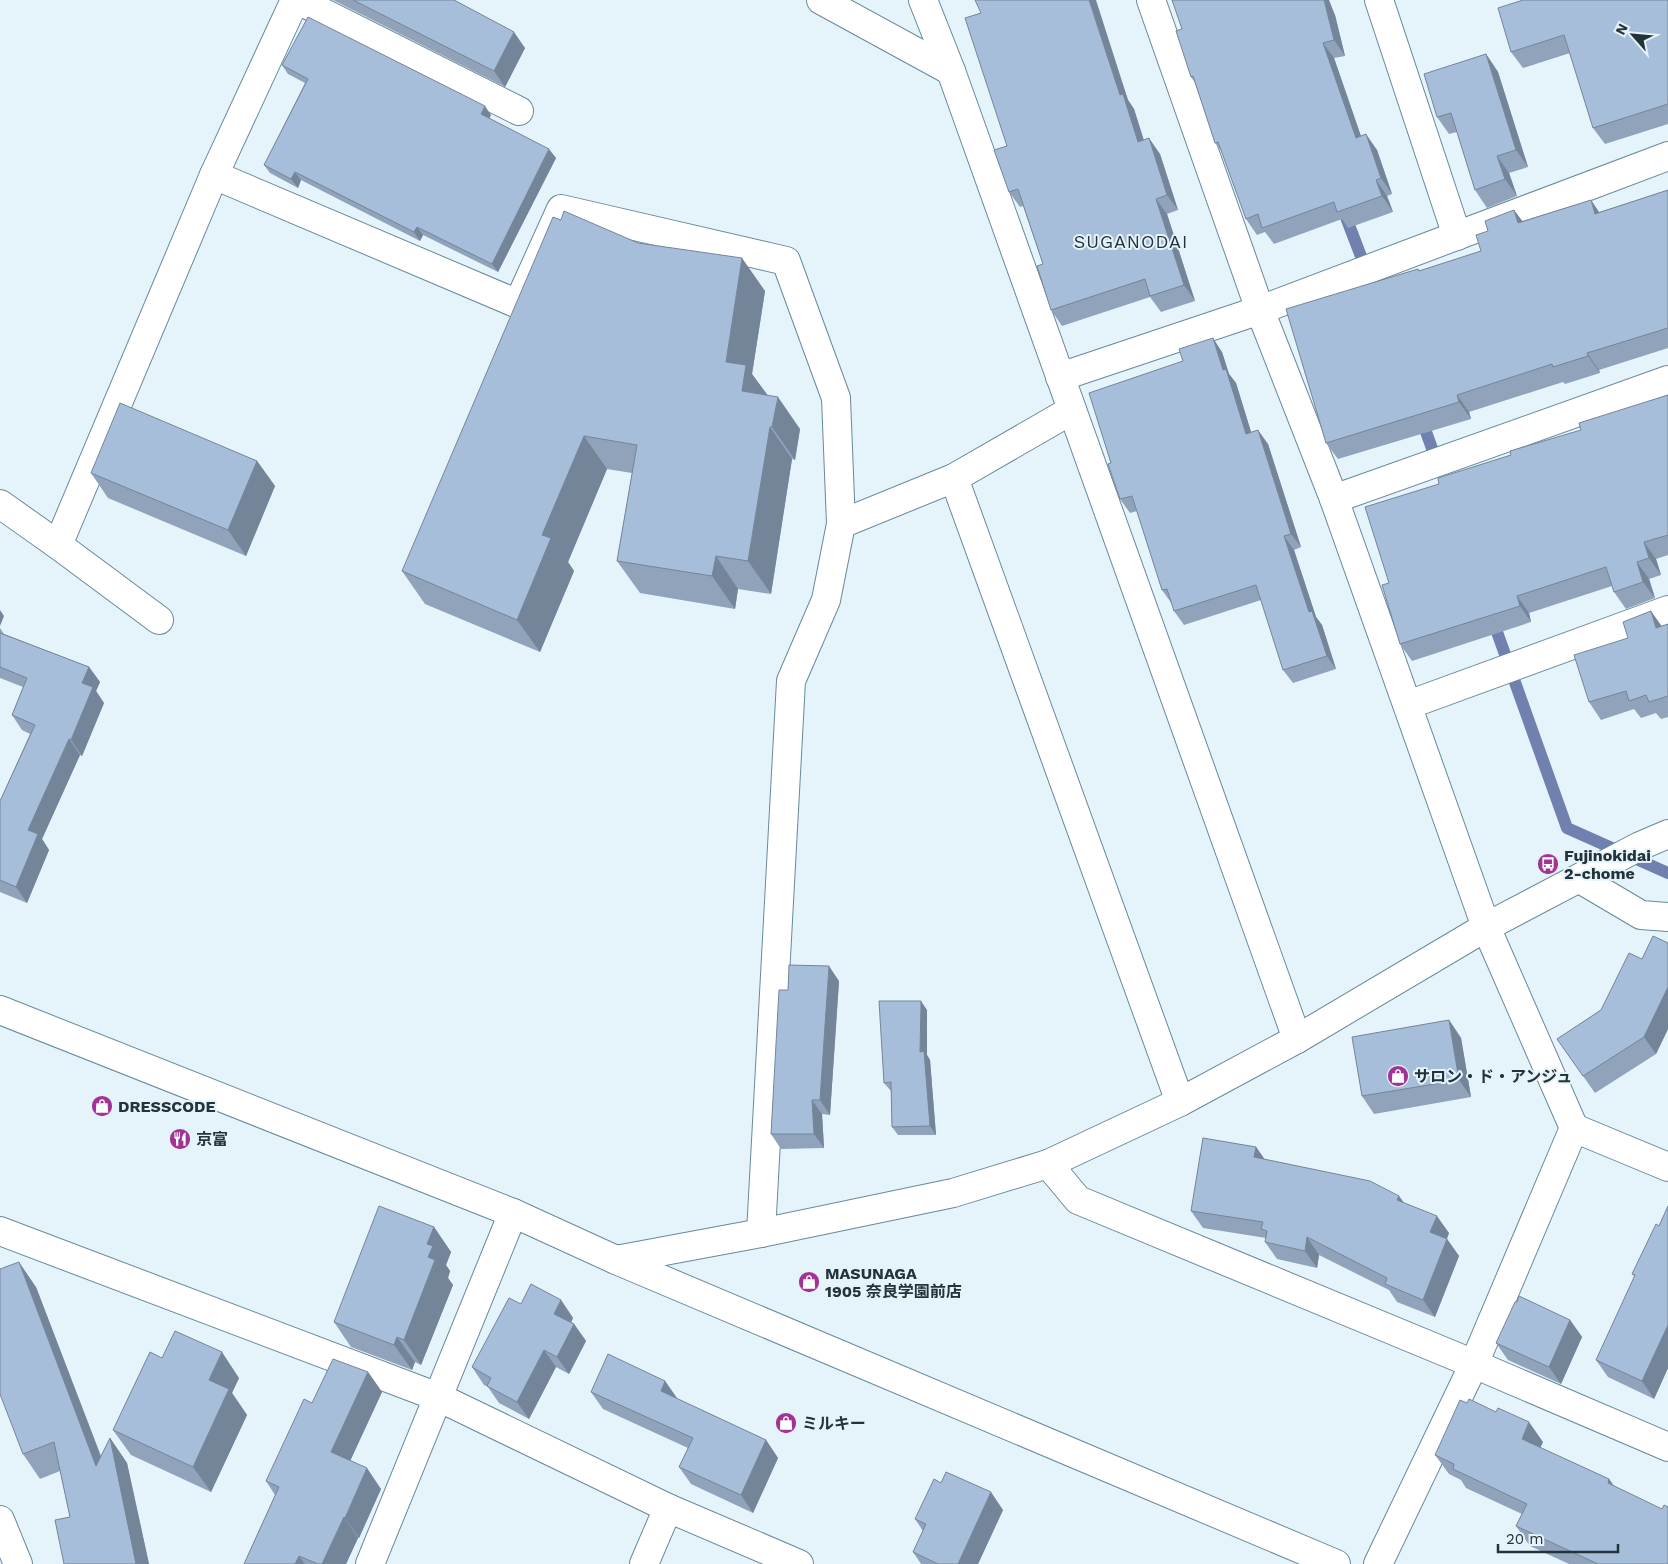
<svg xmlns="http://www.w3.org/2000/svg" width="1668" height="1564" viewBox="0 0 1668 1564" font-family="'Work Sans','Noto Sans JP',sans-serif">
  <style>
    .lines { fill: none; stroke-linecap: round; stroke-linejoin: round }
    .stream { stroke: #7080af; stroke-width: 12 }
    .minor-casing { stroke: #68899b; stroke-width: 30 }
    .minor { stroke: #fff; stroke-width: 28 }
    .wall { fill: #90a3bb }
    .shaded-wall { fill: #758599 }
    .building { fill: #a7beda; stroke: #758599 }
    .labels { text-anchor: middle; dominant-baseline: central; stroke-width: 4; stroke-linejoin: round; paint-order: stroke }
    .poi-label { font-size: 16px; font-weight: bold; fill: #24323a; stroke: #e5f3fb; text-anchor: start }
    .neighbourhood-label { font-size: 18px; letter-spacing: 1px; fill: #24323a; stroke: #e5f3fb }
  </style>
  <rect width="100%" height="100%" fill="#e5f3fb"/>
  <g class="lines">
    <!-- stream -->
    <g class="stream">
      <polyline points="1344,212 1367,272"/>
      <polyline points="1421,418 1438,465"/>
      <polyline points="1492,618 1567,828 1668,873"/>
    </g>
    <!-- minor casing -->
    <g class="minor-casing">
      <g id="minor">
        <polyline points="295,0 214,175 518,304 561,209 786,261 836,398 841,524"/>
        <polyline points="298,0 519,111"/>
        <polyline points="821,0 951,71"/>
        <polyline points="923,0 951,71 1297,1039"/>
        <polyline points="1151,0 1260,310 1334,499 1486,927 1574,1128 1474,1364 1378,1564"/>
        <polyline points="1379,0 1457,236"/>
        <polyline points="1060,377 1260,310 1668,156"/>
        <polyline points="954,478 1180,1102"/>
        <polyline points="1334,499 1668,380"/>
        <polyline points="0,504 58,545 214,175"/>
        <polyline points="58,545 159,620"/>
        <polyline points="1408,705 1668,610"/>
        <polyline points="1580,879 1641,915 1668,917"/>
        <polyline points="0,1010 513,1213 616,1260 1336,1564"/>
        <polyline points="1574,1128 1668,1167"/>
        <polyline points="1048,1164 1078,1200 1474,1364 1668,1447"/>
        <polyline points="0,1231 438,1397 668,1508 799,1564"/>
        <polyline points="761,1233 791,681 826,600 841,524 954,478 1072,410"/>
        <polyline points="616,1260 761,1233 953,1193 1048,1164 1180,1102 1297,1039 1486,927 1640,846 1668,834"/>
        <polyline points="0,1520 18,1564"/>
        <polyline points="370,1564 513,1213"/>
        <polyline points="644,1564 668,1508"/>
      </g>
    </g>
    <!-- minor -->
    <use href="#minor" class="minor"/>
  </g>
  <!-- wall -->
  <g class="wall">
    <polygon points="333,0 454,0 525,48 505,87"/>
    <polygon points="1668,0 1668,124 1605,144 1593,128 1570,53 1523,68 1511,52"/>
    <polygon points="981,13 1109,45 1128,100 1134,109 1144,140 1160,154 1178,210 1167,214 1195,301 1161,312 1150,297 1062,326 1051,310 1043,264 1023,206 1020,207 1009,192 1007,146"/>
    <polygon points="1335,15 1345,56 1334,58 1361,136 1377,150 1392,194 1387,196 1393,212 1348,228 1342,219 1274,244 1265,232 1257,235 1246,219 1223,153 1215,143 1196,84 1191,77 1182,29"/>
    <polygon points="1486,54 1498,72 1528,167 1509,173 1517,196 1487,208 1475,190 1457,132 1449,134 1437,117"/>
    <polygon points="282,65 491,115 489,118 556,158 498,272 423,235 420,241 301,180 298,188 270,173 264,165 305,83 288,74"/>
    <polygon points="1668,190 1668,348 1599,370 1600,373 1565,384 1563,382 1469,412 1471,419 1338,459 1326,443 1418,269 1420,271 1481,251 1488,231 1514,210 1522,221 1591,200 1599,212"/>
    <polygon points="561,220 638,243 765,291 752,374 767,395 800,429 795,460 792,459 771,594 738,589 735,609 640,593 617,561 632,473 607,469 568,562 574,571 540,652 425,604 402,571"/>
    <polygon points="1222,352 1229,374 1236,383 1251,432 1268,444 1301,547 1294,550 1316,617 1322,625 1336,669 1293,683 1283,670 1261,600 1184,625 1174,611 1172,604 1162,590 1137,511 1130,513 1120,499 1111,463 1183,361"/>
    <polygon points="1668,395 1668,555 1656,559 1661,575 1649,579 1655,598 1626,609 1614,592 1612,586 1529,613 1531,622 1412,661 1400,644 1389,583 1439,484 1511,455 1581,430"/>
    <polygon points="257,461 275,486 246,556 108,498 91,473"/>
    <polygon points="1668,624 1668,717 1661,719 1656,713 1641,718 1634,709 1601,720 1589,702 1628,638"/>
    <polygon points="0,628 4,634 89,667 100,682 96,691 104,703 82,756 80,755 42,839 49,850 27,903 0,892 0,801 30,734 22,730 12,715 23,687 0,678"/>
    <polygon points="1668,943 1668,1029 1656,1054 1595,1093 1557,1039 1601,1010 1642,959"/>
    <polygon points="839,981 830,1115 822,1114 824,1148 781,1149 771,1134 788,990"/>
    <polygon points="927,1010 927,1055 930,1060 936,1135 898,1135 892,1127 891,1091 884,1083"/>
    <polygon points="1449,1020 1461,1038 1471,1097 1374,1114 1362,1096"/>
    <polygon points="1256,1147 1265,1160 1399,1196 1404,1203 1449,1233 1447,1239 1459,1256 1435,1317 1397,1302 1389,1290 1319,1255 1317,1268 1277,1259 1265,1242 1266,1238 1203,1228 1191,1211"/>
    <polygon points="1668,1206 1668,1368 1654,1399 1608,1377 1596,1360 1635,1277 1632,1274 1659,1226"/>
    <polygon points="434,1227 451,1252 446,1265 450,1271 448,1278 453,1285 421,1365 415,1362 412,1370 351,1347 334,1322"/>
    <polygon points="36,1287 101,1456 110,1438 127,1463 149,1564 64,1564 70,1517 60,1471 40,1479 23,1454"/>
    <polygon points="561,1300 573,1318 571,1322 574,1324 586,1341 569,1374 556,1367 529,1419 499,1403 488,1387 484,1385 472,1367 521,1304"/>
    <polygon points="1570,1320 1582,1337 1561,1384 1508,1360 1496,1343"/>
    <polygon points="162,1358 239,1378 232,1393 247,1415 211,1492 131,1455 113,1430"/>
    <polygon points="368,1372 382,1392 350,1461 381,1489 359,1538 358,1538 346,1564 244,1564 275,1495 266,1481 312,1403"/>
    <polygon points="665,1381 677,1399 766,1440 778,1458 753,1513 691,1484 679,1467 688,1448 603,1409 591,1392"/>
    <polygon points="1543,1442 1540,1448 1609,1479 1668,1564 1569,1564 1530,1546 1516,1526 1522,1514 1466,1488 1461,1480 1449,1474 1435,1455"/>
    <polygon points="941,1483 1003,1510 978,1564 921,1564 913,1552 923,1531 915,1519"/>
  </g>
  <!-- shaded-wall -->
  <g class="shaded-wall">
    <polygon points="1089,0 1096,0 1128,100 1134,109 1149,158 1138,142 1120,95"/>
    <polygon points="1324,0 1329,0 1335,15 1345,56 1334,40"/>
    <polygon points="514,32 525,48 505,87 494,71"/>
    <polygon points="1323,43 1334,58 1367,154 1356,138"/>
    <polygon points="1486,54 1498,72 1528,167 1516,150"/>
    <polygon points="485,106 491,115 487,123 481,114"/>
    <polygon points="1366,134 1377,150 1392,194 1381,178"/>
    <polygon points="1149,138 1160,154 1178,210 1167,195"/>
    <polygon points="549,149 556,158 498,272 492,264"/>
    <polygon points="1497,156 1509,173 1517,196 1505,179"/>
    <polygon points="295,172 301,180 298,188 291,179"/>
    <polygon points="1376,180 1387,196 1393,212 1382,196"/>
    <polygon points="1156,199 1167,214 1195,301 1184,285"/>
    <polygon points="1591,200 1602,217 1595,214"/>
    <polygon points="1514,210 1526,226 1518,223"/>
    <polygon points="417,227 423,235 420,241 414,232"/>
    <polygon points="742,258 765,291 752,374 769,397 742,391 726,362"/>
    <polygon points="1213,338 1222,352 1229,374 1236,383 1256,448 1246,434 1223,370"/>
    <polygon points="1587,353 1599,370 1600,373 1588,356"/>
    <polygon points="1457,395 1469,412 1471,419 1459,402"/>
    <polygon points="778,397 800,429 795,460 772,427"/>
    <polygon points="770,427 792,459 771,594 748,561"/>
    <polygon points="1258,430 1268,444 1301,547 1291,534"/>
    <polygon points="584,436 607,469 568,562 574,571 540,652 517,620 542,535"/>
    <polygon points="257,461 275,486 246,556 228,530"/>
    <polygon points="1284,536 1294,550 1316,617 1322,625 1336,669 1327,656 1309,612"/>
    <polygon points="1644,542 1656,559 1661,575 1649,558"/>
    <polygon points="716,556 738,589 735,609 712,576"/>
    <polygon points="1637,562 1649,579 1655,598 1643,582"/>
    <polygon points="1517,596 1529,613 1531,622 1520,606"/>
    <polygon points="0,610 4,616 0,626"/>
    <polygon points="1651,611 1663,628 1656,628"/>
    <polygon points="89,667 100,682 96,691 104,703 82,756 71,740 82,683"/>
    <polygon points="69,739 80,755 42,839 49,850 27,903 16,887 28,830"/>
    <polygon points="829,966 839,981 830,1115 820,1100"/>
    <polygon points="1668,987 1668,1029 1656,1054 1644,1037"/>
    <polygon points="921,1001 927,1010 927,1055 930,1060 936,1135 930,1126 920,1052"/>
    <polygon points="1449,1020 1461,1038 1471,1097 1459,1080"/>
    <polygon points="812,1100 822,1114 824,1148 814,1134"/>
    <polygon points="1256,1147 1268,1164 1254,1157"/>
    <polygon points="1399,1196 1411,1213 1397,1200"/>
    <polygon points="1437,1216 1449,1233 1442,1250 1430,1232"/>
    <polygon points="434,1227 451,1252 446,1265 450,1271 448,1278 453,1285 421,1365 404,1340 428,1257 427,1244"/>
    <polygon points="1307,1237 1319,1255 1317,1268 1305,1251"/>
    <polygon points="1447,1239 1459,1256 1435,1317 1423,1300"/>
    <polygon points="19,1262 36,1287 114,1491 96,1466"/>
    <polygon points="561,1300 573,1318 567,1331 554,1314"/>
    <polygon points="1570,1320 1582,1337 1561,1384 1549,1367"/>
    <polygon points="574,1324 586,1341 569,1374 557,1357"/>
    <polygon points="1668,1325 1668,1368 1654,1399 1642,1381"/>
    <polygon points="397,1337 415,1362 412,1370 394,1345"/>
    <polygon points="544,1350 556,1367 529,1419 517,1402"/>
    <polygon points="222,1352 239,1378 232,1393 247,1415 211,1492 193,1467 209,1380"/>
    <polygon points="368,1372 382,1392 345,1472 331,1452"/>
    <polygon points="665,1381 677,1398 673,1408 661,1391"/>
    <polygon points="1529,1422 1543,1442 1535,1459 1522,1439"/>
    <polygon points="110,1438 127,1463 149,1564 136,1564"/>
    <polygon points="766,1440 778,1458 753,1513 741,1495"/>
    <polygon points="367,1468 381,1489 359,1538 345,1518"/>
    <polygon points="1609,1479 1623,1499 1608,1483"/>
    <polygon points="991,1492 1003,1510 978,1564 958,1564"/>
    <polygon points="344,1517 358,1538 346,1564 322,1564"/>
    <polygon points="299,1556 305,1564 295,1564"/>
  </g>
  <!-- building -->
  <g class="building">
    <polygon points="353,0 454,0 514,32 494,71"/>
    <polygon points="975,0 1089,0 1120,95 1123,94 1138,142 1149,138 1167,195 1156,199 1184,285 1150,296 1145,279 1051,310 1037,266 1043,264 1018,189 1009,192 994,150 1007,146 965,18 981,13"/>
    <polygon points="1172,0 1324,0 1334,40 1323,43 1356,138 1366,134 1381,178 1376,180 1382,196 1337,212 1334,202 1262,228 1258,214 1246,219 1218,142 1215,143 1193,76 1191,77 1176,31 1182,29"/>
    <polygon points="1523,0 1668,0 1668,104 1593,128 1564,35 1511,52 1498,8"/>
    <polygon points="308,17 485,106 481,114 549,149 492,264 417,227 414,232 295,172 291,179 264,165 308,79 282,65"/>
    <polygon points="1486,54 1516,150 1497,156 1505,179 1475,190 1451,113 1437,117 1424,74"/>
    <polygon points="1668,190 1668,328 1587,353 1588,356 1553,367 1552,364 1457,395 1459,402 1326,443 1286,309 1418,269 1419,271 1481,251 1476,235 1488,231 1485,221 1514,210 1518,223 1591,200 1595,214"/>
    <polygon points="564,211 638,243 742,258 726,362 746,365 742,391 778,397 772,427 770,427 748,561 716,556 712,576 617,561 637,445 584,436 542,535 551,538 517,620 402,571 553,217 561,220"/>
    <polygon points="1213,338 1223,370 1226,369 1246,434 1258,430 1291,534 1284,536 1309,612 1312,611 1327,656 1283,670 1256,585 1174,611 1167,589 1162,590 1132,496 1120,499 1108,464 1111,463 1089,393 1183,361 1179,349"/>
    <polygon points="1668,395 1668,535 1644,542 1649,558 1637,562 1643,582 1614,592 1606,567 1517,596 1520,606 1400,644 1382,585 1389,583 1365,507 1439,484 1438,478 1511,455 1510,451 1581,430 1579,423"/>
    <polygon points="120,403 257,461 228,530 91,473"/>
    <polygon points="1651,611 1656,628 1668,624 1668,696 1649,702 1646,695 1629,701 1626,691 1589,702 1574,655 1628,638 1623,622"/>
    <polygon points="0,633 89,667 82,683 93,687 71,740 69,739 28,830 38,834 16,887 0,880 0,801 35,725 12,715 27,678 0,667"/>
    <polygon points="1653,936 1668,943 1668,987 1644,1037 1583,1076 1557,1039 1601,1010 1629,953 1642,959"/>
    <polygon points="789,965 829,966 820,1100 812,1100 814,1134 771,1134 779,990 788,990"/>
    <polygon points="879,1001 921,1001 920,1052 924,1051 930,1126 892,1127 891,1082 884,1083"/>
    <polygon points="1449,1020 1459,1080 1362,1096 1352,1037"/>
    <polygon points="1203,1138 1256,1147 1254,1157 1370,1181 1399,1196 1397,1200 1437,1216 1430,1232 1447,1239 1423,1300 1385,1284 1387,1278 1307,1237 1305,1251 1265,1242 1267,1231 1261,1229 1263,1222 1191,1211"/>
    <polygon points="379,1206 434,1227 427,1244 433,1246 428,1257 435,1260 404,1340 397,1337 394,1345 334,1322"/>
    <polygon points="1668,1206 1668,1325 1642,1381 1596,1360 1635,1275 1632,1274 1656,1224 1659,1226"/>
    <polygon points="19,1262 96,1466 110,1438 136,1564 64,1564 55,1520 70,1517 54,1442 23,1454 0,1394 0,1269"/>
    <polygon points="531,1284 561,1300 554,1314 574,1324 557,1357 544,1350 517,1402 487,1386 491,1378 472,1367 509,1298 521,1304"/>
    <polygon points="1519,1296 1570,1320 1549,1367 1496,1343 1515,1302 1517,1302"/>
    <polygon points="175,1331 222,1352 209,1380 229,1389 193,1467 113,1430 150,1352 162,1358"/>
    <polygon points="608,1354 665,1381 661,1391 766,1440 741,1495 679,1467 693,1438 591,1392"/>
    <polygon points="333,1359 368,1372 331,1452 367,1468 345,1518 344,1517 322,1564 318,1564 299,1556 295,1564 244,1564 279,1487 266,1481 304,1399 312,1403"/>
    <polygon points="1469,1399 1496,1412 1498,1408 1529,1422 1522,1439 1609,1479 1608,1483 1662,1509 1664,1505 1668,1507 1668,1564 1598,1564 1516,1526 1527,1504 1453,1469 1454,1464 1435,1455 1460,1400 1467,1403"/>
    <polygon points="946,1472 991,1492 958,1564 938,1564 913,1552 926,1524 915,1519 934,1479 941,1483"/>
  </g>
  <!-- icons -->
  <defs>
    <g id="bus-disc" transform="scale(1.125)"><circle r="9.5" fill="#a03393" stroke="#e5f3fb"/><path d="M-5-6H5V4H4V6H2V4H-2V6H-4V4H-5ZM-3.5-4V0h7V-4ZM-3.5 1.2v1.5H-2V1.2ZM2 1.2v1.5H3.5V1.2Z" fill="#fff"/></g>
    <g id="shop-disc" transform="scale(1.125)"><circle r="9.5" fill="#a03393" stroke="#e5f3fb"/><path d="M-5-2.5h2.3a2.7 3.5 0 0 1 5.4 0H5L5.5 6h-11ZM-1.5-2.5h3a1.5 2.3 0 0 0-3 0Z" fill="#fff"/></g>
    <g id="restaurant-disc" transform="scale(1.125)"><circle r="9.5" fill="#a03393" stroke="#e5f3fb"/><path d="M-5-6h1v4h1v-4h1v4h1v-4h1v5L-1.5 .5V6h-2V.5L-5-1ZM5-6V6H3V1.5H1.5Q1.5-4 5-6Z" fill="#fff"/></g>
  </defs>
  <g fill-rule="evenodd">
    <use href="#bus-disc" x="1548" y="864"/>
    <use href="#shop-disc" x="1398" y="1076"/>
    <use href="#shop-disc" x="102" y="1106"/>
    <use href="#restaurant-disc" x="180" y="1139"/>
    <use href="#shop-disc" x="809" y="1282"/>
    <use href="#shop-disc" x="786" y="1423"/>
  </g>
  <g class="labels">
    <!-- poi labels -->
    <g class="poi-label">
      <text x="1564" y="855">Fujinokidai<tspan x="1564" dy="18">2-chome</tspan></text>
      <text x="1414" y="1076">サロン・ド・アンジュ</text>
      <text x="118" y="1106">DRESSCODE</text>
      <text x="196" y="1139">京富</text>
      <text x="825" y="1273">MASUNAGA<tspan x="825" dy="18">1905 奈良学園前店</tspan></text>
      <text x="802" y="1423">ミルキー</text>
    </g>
    <!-- neighbourhood labels -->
    <g class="neighbourhood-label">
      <text x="1131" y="241">SUGANODAI</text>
    </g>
  </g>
  <!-- north arrow -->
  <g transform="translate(1633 35) rotate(297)" stroke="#e5f3fb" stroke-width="4" paint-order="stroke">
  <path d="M0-4L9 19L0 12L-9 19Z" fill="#24323a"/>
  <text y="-8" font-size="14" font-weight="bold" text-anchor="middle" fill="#24323a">N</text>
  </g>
  <!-- scale -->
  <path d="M1498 1544v8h120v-8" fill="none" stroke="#24323a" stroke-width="2.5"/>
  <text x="1506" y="1544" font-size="15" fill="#24323a" stroke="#e5f3fb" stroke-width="4" paint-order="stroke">20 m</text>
</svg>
